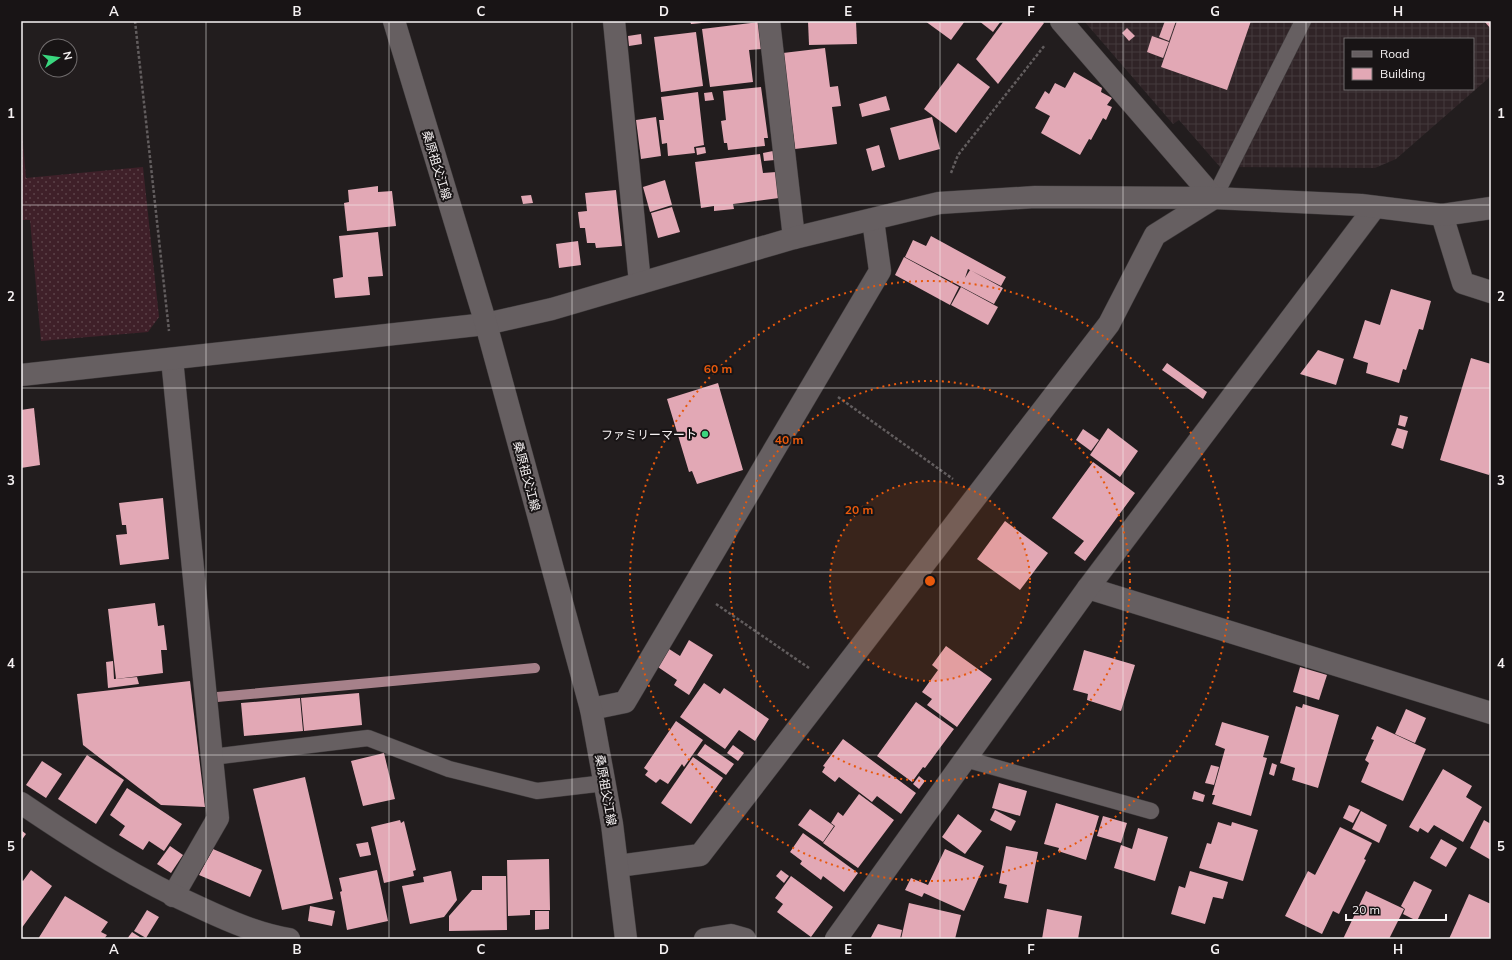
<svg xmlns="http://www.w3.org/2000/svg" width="1512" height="960" viewBox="0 0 1512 960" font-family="Mulish,'Noto Sans JP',sans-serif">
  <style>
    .industrial { fill: url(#industrial-grid); fill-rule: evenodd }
    .grass { fill: url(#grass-dots) }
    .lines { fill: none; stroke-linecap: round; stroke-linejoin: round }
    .stream { stroke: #a6818a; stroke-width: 10 }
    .building { fill: #e2a8b5 }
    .service-casing { stroke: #3f3b3c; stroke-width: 17 }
    .minor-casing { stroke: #3f3b3c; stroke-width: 23 }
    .tertiary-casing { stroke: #3f3b3c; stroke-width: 23 }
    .secondary-casing { stroke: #3f3b3c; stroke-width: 23 }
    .path { stroke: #625d5e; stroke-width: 2.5; stroke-dasharray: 3 2; stroke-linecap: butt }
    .service { stroke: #665f61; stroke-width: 16 }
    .minor { stroke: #665f61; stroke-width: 22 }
    .tertiary { stroke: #665f61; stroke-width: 22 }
    .secondary { stroke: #665f61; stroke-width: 22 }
    .grid { fill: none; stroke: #f6f2f3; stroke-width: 1; stroke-opacity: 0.55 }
    .ring { fill: none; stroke: #e8590c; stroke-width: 2; stroke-dasharray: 2 4 }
    .poi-dot { fill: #3ad77f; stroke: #181415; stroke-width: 1.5 }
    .labels { text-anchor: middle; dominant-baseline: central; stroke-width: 4; stroke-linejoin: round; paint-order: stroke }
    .street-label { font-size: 12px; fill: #f6f2f3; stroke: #181415 }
    .poi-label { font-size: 12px; fill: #f6f2f3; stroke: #181415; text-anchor: end }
    .centre { fill: #e8590c; stroke: #181415; stroke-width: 2 }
    .ring-label { font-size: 12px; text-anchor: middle; font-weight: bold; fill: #e8590c; stroke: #181415; stroke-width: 4; stroke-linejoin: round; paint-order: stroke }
    .neatline { fill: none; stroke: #f6f2f3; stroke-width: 1.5 }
    .grid-label { font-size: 13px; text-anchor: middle; font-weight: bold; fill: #f6f2f3 }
  </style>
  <defs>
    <pattern id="industrial-grid" width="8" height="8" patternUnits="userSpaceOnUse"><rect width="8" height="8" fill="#302427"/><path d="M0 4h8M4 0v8" fill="none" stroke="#443a3c"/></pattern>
    <pattern id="grass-dots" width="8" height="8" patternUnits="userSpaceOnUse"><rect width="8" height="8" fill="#3f2029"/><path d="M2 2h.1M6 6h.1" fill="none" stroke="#5b4148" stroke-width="1.8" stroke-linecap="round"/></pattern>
  </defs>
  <rect width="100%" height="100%" fill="#221d1e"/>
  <!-- industrial -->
  <path class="industrial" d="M1084,21H1491V76L1396,159L1375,168L1220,167L1179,120L1173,124ZM1345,39H1473V89H1345Z"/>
  <!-- grass -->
  <polygon class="grass" points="21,119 26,178 143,167 159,317 148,332 41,341 30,220 21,220"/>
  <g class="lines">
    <!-- stream -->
    <polyline class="stream" points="217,697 535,668"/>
  </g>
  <!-- building -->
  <g class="building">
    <polygon points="690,21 712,21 712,22 691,24"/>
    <polygon points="808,21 856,21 857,44 809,45"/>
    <polygon points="925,21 965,21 951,40"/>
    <polygon points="979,21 1001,21 993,32"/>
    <polygon points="1004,21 1042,21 1044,23 998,84 976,59"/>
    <polygon points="1165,21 1176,21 1169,41 1159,37"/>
    <polygon points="1177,21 1251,21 1227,90 1161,67"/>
    <polygon points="1484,21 1491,21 1491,29"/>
    <polygon points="759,22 762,49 749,50 753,82 710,87 702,29"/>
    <polygon points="1127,28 1135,36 1129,41 1122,33"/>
    <polygon points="696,32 703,86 661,92 654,37"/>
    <polygon points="641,34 642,44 629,46 628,36"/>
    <polygon points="1152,36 1169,42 1163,58 1147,52"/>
    <polygon points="825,48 830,87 838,86 841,106 832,107 837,144 795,149 783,53"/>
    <polygon points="958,63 990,87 956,133 924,109"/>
    <polygon points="1074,72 1102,88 1101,92 1112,98 1107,105 1112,107 1106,120 1103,118 1091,140 1089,139 1080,155 1041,133 1050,116 1035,108 1045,91 1049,94 1055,83 1065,88"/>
    <polygon points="761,87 768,138 764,138 765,146 728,150 727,143 724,143 721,121 726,120 723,91"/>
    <polygon points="698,92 704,145 694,147 695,153 668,156 667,143 662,144 659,120 664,120 661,97"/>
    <polygon points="712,92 714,100 705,101 704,93"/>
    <polygon points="886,96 890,110 862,117 859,104"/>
    <polygon points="656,117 661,156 641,159 636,120"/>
    <polygon points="932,117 940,149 899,160 890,128"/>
    <polygon points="879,145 885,167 872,171 866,149"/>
    <polygon points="705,147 706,153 697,155 696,148"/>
    <polygon points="773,151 775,160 764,161 763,153"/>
    <polygon points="760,154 763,173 776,172 779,198 733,204 734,209 714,211 714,206 701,208 695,162"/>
    <polygon points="665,180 672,205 650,212 643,187"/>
    <polygon points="378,186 378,192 392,191 396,226 347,231 344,203 349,202 348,190"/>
    <polygon points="616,190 622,246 596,248 595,243 587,243 585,228 580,228 578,212 587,211 585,193"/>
    <polygon points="531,195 533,203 523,204 521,196"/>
    <polygon points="672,207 680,232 658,238 651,213"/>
    <polygon points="378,232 383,276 368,277 370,295 335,298 333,279 343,277 339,236"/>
    <polygon points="931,236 1006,277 1001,286 968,269 965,278 970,270 1003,288 994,304 905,257 913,240 926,246"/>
    <polygon points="578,241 581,265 559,268 556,244"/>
    <polygon points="904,257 959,287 950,305 895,275"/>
    <polygon points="961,287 998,307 988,325 951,305"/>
    <polygon points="1391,289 1431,301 1423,330 1419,329 1406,370 1403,369 1399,383 1366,373 1368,363 1353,358 1365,320 1380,325"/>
    <polygon points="1318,350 1344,359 1336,385 1300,374"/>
    <polygon points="1471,358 1491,364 1491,469 1489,475 1440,460"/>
    <polygon points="1167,363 1207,392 1203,399 1162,370"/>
    <polygon points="718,383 743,470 697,484 692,471 689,472 667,399"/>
    <polygon points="34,408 40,465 21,468 21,410"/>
    <polygon points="1400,415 1408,417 1405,427 1398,425"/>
    <polygon points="1108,428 1138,451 1120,477 1090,455"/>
    <polygon points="1397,428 1408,431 1403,449 1391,445"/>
    <polygon points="1083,429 1099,440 1091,451 1076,440"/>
    <polygon points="1093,462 1135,493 1085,561 1074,553 1084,541 1052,518"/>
    <polygon points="163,498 169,559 120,565 116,535 127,534 126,525 122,525 119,503"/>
    <polygon points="1005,521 1048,553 1020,590 977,559"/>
    <polygon points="155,603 158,626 164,625 167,650 161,650 163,673 116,679 108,609"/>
    <polygon points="689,640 713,655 689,695 674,685 677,680 655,665 666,647 680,656"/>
    <polygon points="946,646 992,679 957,727 927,705 932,699 922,692 938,670 932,665"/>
    <polygon points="1084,650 1135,665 1121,711 1087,700 1088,694 1073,690"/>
    <polygon points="113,661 114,679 137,677 139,684 108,688 106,662"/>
    <polygon points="1300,667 1327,675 1319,700 1293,692"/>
    <polygon points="190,681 205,807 161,805 83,745 77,694"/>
    <polygon points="704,683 720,694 724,688 769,719 755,741 739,730 725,749 680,717"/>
    <polygon points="359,693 362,725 304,731 301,698"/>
    <polygon points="300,698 303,731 244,736 241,703"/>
    <polygon points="916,702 954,729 925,768 923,767 912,782 877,756"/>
    <polygon points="1303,704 1339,715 1318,788 1292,780 1295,768 1280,763 1296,706 1302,708"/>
    <polygon points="1406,709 1426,718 1415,743 1395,734"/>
    <polygon points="676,721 703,740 684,767 682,764 668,784 660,779 656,783 645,775 648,771 644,768"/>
    <polygon points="1222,722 1269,736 1263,757 1267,758 1251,816 1212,804 1215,795 1212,795 1225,749 1215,745"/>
    <polygon points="1377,726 1426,749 1403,801 1361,782 1369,763 1365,760 1374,740 1371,739"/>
    <polygon points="843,739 916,793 901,814 877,796 872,802 839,777 835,782 822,772 825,767 823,766"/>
    <polygon points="705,744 734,764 726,775 697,755"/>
    <polygon points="733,745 744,753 738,761 727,753"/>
    <polygon points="384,753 395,799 363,806 351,761"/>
    <polygon points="87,755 124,780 96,824 58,799"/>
    <polygon points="693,757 723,778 691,824 661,803"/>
    <polygon points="42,761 62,774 46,798 26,785"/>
    <polygon points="1272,763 1277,765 1274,776 1269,774"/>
    <polygon points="1211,765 1219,767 1214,785 1205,783"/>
    <polygon points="1443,769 1472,786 1466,797 1482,807 1463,842 1434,825 1428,833 1420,828 1418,832 1409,827"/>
    <polygon points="919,776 925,781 919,789 913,784"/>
    <polygon points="305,777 333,899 282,910 253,789"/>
    <polygon points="999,783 1027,791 1020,816 992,808"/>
    <polygon points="127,788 182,824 164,851 149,841 143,850 119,835 125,826 110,815"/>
    <polygon points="1194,791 1205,795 1203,802 1192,799"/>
    <polygon points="859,794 894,820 858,868 823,843 835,826 831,823 838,812 843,816"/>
    <polygon points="1056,803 1099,816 1086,860 1058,851 1059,848 1044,844"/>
    <polygon points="1349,805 1360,810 1353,823 1343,818"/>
    <polygon points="810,809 834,826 823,842 798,825"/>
    <polygon points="995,810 1016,821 1011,831 990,820"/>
    <polygon points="1361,811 1387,825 1379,843 1352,829"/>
    <polygon points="958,814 982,831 965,854 942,837"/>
    <polygon points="1103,816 1127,823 1121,843 1097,836"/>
    <polygon points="400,820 401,823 404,821 416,870 413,871 414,876 384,883 371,827"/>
    <polygon points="1484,820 1491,824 1491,860 1470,848"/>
    <polygon points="1218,822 1231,826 1232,822 1258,830 1243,881 1199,868 1207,843 1211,844"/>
    <polygon points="1340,827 1372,843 1364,859 1366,860 1339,914 1333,911 1322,934 1285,916 1308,871 1315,875"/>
    <polygon points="1138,828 1168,837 1155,881 1114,868 1121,845 1132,849"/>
    <polygon points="21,830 26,834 21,841"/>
    <polygon points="803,833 858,873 844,892 823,876 821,880 800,864 802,861 790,852"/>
    <polygon points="1441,839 1457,848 1446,867 1430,858"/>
    <polygon points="368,842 371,855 360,857 356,844"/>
    <polygon points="170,846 183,855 171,873 157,864"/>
    <polygon points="1006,846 1038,852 1028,903 1004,898 1007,885 999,883"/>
    <polygon points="213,849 262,870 250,897 199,875"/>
    <polygon points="945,849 984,866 964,911 924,893 922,897 905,890 911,878 928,885"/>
    <polygon points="549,859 550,910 530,910 530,915 508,916 507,860"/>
    <polygon points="31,870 52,886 21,929 21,880 23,881"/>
    <polygon points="377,870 388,921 347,930 340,892 342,891 339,878"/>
    <polygon points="781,870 789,876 784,883 776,876"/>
    <polygon points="451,871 457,900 444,917 410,924 402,886 424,882 423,877"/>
    <polygon points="1190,871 1228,882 1223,899 1213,897 1205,924 1171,914 1179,886 1185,888"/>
    <polygon points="482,876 506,876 507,930 449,931 449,916 472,890 482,890"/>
    <polygon points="791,876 833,907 811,937 777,912 783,904 775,898"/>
    <polygon points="1414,881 1432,890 1417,921 1403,914 1405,909 1401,906"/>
    <polygon points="1366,891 1404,909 1389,939 1343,939"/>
    <polygon points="1469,894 1491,904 1491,939 1449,939"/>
    <polygon points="65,896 108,922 101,932 107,935 104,939 38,939"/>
    <polygon points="909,903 961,915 955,939 901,939"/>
    <polygon points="310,906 335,911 332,926 308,921"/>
    <polygon points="1047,909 1082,916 1078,939 1042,939"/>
    <polygon points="147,910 159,917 146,938 134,931"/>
    <polygon points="535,911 549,911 549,929 535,930"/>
    <polygon points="878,924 902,930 900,939 870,939"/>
    <polygon points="132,932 143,939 127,939"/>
  </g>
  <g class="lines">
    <!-- service casing -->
    <g class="service-casing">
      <g id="service">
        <polyline points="1214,198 1303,21"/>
        <polyline points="212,757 368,738 449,769 537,791 605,783"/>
        <polyline points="965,759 1151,811"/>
      </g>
    </g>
    <!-- minor casing -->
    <g class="minor-casing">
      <g id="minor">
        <polyline points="614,21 640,283"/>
        <polyline points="769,21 794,238"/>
        <polyline points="1442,215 1463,283 1491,292"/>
        <polyline points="172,359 218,818 173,896"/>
        <polyline points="1088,588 1491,713"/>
        <polyline points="591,709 625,702 880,271 873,220"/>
        <path d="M21,803C80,843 138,880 203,909C231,922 259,934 289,939"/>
        <polyline points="618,866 700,855 1109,324 1155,235 1214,198 1061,21"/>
        <polyline points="705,939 731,935 745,939"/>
        <polyline points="836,939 1088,588 1375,207"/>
      </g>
    </g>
    <!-- tertiary casing -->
    <g class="tertiary-casing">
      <polyline id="tertiary" points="21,375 486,324 552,309 794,238 939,203 1035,197 1214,198 1361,205 1442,215 1491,208"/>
    </g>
    <!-- secondary casing -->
    <g class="secondary-casing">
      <polyline id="secondary" points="394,21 486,324 591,709 612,824 626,939"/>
    </g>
    <!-- path -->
    <g class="path">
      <polyline points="135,21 169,331"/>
      <polyline points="951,173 958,155 1045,45"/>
      <polyline points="838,397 953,479"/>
      <polyline points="716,604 809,668"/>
    </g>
    <!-- service -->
    <use href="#service" class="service"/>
    <!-- minor -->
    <use href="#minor" class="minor"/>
    <!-- tertiary -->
    <use href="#tertiary" class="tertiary"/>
    <!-- secondary -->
    <use href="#secondary" class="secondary"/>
  </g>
  <!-- grid -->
  <path class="grid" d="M206,21V939M389,21V939M572,21V939M756,21V939M940,21V939M1123,21V939M1306,21V939M21,205H1491M21,388H1491M21,572H1491M21,755H1491"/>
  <!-- distance rings -->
  <circle cx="930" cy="581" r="100" fill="#e8590c" fill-opacity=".12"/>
  <g class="ring">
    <circle cx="930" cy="581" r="100"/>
    <circle cx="930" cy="581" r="200"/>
    <circle cx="930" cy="581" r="300"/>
  </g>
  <!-- markers -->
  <circle class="poi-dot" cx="705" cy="434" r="4"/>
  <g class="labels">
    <!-- street labels -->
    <g class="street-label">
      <text transform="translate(437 165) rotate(73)">桑原祖父江線</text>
      <text transform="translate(527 476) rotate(75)">桑原祖父江線</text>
      <text transform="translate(606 790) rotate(80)">桑原祖父江線</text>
    </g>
    <!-- poi labels -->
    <g class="poi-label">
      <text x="697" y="434">ファミリーマート</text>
    </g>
  </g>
  <circle cx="930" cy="581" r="6" class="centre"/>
  <g class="ring-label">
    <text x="718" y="373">60 m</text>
    <text x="789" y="444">40 m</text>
    <text x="859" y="514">20 m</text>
  </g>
  <!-- border -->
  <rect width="1512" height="960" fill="none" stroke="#181415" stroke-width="44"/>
  <!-- legend -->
  <rect x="1344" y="38" width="130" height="52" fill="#181415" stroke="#716d6e"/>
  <rect x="1352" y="51" width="20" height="6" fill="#665f61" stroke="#716d6e"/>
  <text x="1380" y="58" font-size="12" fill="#f6f2f3">Road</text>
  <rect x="1352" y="68" width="20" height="12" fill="#e2a8b5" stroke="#716d6e"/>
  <text x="1380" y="78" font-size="12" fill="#f6f2f3">Building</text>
  <!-- north arrow -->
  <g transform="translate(58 58) rotate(77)"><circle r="19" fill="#181415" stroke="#716d6e"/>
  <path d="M0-3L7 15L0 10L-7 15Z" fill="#3ad77f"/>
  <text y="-6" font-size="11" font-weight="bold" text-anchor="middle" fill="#f6f2f3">N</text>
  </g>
  <!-- scale -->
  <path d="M1346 914v6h100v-6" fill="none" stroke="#f6f2f3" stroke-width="2"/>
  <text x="1352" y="914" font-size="12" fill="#f6f2f3" stroke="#181415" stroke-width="3" paint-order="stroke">20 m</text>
  <rect x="22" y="22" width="1468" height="916" class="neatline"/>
  <g class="grid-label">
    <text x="114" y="16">A</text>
    <text x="297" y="16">B</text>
    <text x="481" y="16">C</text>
    <text x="664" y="16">D</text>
    <text x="848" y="16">E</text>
    <text x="1031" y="16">F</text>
    <text x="1215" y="16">G</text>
    <text x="1398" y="16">H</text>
    <text x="11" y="118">1</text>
    <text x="1501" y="118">1</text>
    <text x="11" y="301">2</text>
    <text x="1501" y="301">2</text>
    <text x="11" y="485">3</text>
    <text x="1501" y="485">3</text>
    <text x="11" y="668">4</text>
    <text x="1501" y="668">4</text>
    <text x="11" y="851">5</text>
    <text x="1501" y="851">5</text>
    <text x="114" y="954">A</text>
    <text x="297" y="954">B</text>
    <text x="481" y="954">C</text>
    <text x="664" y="954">D</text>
    <text x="848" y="954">E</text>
    <text x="1031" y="954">F</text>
    <text x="1215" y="954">G</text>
    <text x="1398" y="954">H</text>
  </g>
</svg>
